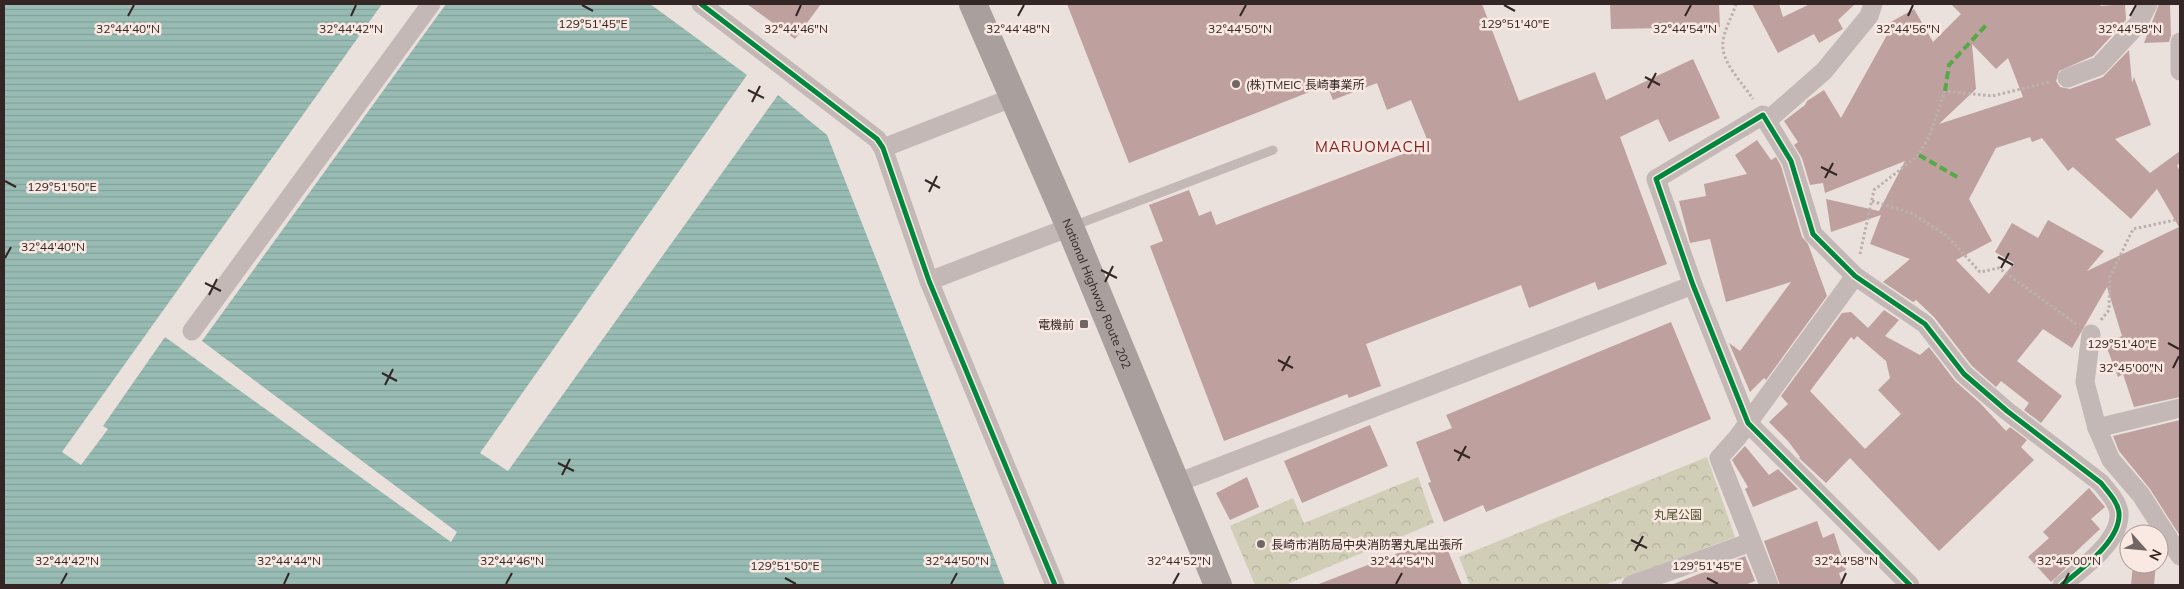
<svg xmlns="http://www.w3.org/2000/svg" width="2184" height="589" viewBox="0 0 2184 589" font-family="Mulish,'Noto Sans JP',sans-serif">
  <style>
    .park { fill: url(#park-crowns) }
    .water { fill: url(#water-rules) }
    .building { fill: #bea09e; fill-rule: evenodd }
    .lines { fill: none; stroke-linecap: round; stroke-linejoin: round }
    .path { stroke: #bcb1ae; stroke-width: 3; stroke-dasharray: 2.5 2.5; stroke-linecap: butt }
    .lane { stroke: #c3b8b5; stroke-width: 9 }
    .street { stroke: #c3b8b5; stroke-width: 19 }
    .highway { stroke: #a99f9c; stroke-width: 28 }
    .quiet { stroke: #54aa44; stroke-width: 4; stroke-dasharray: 8 4; stroke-linecap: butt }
    .cycleway-casing { stroke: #f9e9e2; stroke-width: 8 }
    .cycleway { stroke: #00873e; stroke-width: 5 }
    .ticks { fill: none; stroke: #332625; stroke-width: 2 }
    .poi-dot { fill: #736765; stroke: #f9e9e2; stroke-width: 2 }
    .labels { text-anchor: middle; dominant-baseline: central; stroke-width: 5; stroke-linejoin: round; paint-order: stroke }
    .poi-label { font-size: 12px; fill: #332625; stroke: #f9e9e2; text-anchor: start }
    .street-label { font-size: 12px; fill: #332625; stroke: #f9e9e2 }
    .park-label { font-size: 12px; fill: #4c5128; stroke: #f9e9e2 }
    .quarter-label { font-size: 15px; letter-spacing: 1px; fill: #821e1e; stroke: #f9e9e2 }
    .ticks-label { font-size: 12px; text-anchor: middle; fill: #332625; stroke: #f9e9e2; stroke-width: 5; stroke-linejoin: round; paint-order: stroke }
  </style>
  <defs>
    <pattern id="park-crowns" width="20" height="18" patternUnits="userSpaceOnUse" patternTransform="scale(1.25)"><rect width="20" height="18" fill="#d0ceb6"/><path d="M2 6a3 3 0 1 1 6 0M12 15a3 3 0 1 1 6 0" fill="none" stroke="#b3b19c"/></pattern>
    <pattern id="water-rules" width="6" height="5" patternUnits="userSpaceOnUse" patternTransform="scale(1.25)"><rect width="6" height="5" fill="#98bcb3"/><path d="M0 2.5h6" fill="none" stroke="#83a19a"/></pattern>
  </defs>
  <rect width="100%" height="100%" fill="#eae0dc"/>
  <!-- park -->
  <g class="park">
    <polygon points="1707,457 1735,537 1604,585 1470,585 1459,557"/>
    <polygon points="1418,477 1434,523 1285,585 1255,585 1230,526 1293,498 1304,523"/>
  </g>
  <!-- water -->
  <polygon class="water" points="4,4 382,4 62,452 81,465 108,429 103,426 165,337 451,542 457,532 202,341 446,4 650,4 747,75 480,453 508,471 778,95 827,135 1005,585 4,585"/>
  <!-- building -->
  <g class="building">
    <polygon points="747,4 821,4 795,39"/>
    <polygon points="1067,4 1482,4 1519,101 1595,72 1606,100 1693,59 1720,118 1669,142 1658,119 1620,137 1667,264 1598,290 1595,282 1529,308 1521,285 1366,344 1381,386 1349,398 1347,394 1224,441 1150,246 1163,241 1149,205 1189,190 1199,216 1211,211 1216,225 1429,144 1411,100 1387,110 1377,83 1333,100 1327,85 1129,163"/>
    <polygon points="1610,4 1719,4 1720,27 1611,29"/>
    <polygon points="1752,4 1779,4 1783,17 1810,4 1855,4 1838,20 1843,29 1819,43 1814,34 1778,53"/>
    <path d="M1951,4H2099L2101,6L2125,4L2126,20L2093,56L2059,71L2056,81L2060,87L2070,89L2103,77L2129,50L2132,83L2134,77L2151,125L2115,139L2150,173L2180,151V162L2177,166L2180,171V397L2134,407L2123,374L2118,377L2105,343L2122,336L2107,287L2072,348L2043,329L2017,361L2062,396L2041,423L2024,410L2029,403L2001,381L1996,387L1972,366L1934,317L1916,300L1913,302L1883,282L1910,259L1870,244L1881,215L1831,232L1826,199L1879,211L1905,161L1825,193L1823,183L1810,185L1802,158L1794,145L1798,142L1784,121L1805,105L1807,101L1824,90L1841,118L1892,26L1889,23L1914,9L1933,42L1961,14ZM1972,44L1996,69L2008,58L2023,97L1939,124L1976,89ZM2030,137L2032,142L2042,138L2068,171L2073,167L2131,219L2157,189L2179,227L2087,271L2104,251L2048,220L2038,238L2012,223L1995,252L2014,263L1989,294L1956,260L1992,241L1969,199L1996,148Z"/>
    <polygon points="2159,4 2170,4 2171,35 2169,42 2144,43"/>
    <polygon points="1757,140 1771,160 1776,157 1781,166 1802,237 1808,244 1827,296 1766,380 1764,378 1750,392 1729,343 1740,351 1791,282 1726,302 1710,239 1690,243 1679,201 1706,196 1704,184 1747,174 1735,155"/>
    <path d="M1884,310L1899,320L1885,336L1920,355L1929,347L1955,381L1980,403L2006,431L2010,427L2027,440L2021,447L2034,460L1939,551L1850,458L1826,483L1799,458L1800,457L1788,441L1769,422L1788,404L1781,396L1842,313L1851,312L1868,328ZM1857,336L1886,361L1890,378L1878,390L1901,414L1865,449L1810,391L1851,337L1854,340Z"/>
    <polygon points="1671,322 1711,419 1486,512 1483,505 1444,522 1428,483 1431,482 1416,442 1452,428 1446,415"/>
    <polygon points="2180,420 2180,536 2150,489 2119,451 2113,436"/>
    <polygon points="1370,425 1388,466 1302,503 1284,461"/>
    <polygon points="1745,446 1769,475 1778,469 1798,489 1753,507 1745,489 1748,487 1732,460"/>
    <polygon points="1247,477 1259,507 1230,520 1216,493"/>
    <polygon points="2089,488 2105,507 2091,519 2100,529 2067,560 2070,564 2051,582 2028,557 2049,538 2043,532"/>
    <polygon points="1817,521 1823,538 1834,533 1846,570 1839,573 1843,585 1780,585 1764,541"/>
    <polygon points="1442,536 1462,585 1319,585 1319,584"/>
    <polygon points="1745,556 1755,581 1745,585 1671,585"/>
    <polygon points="2133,564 2156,564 2154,585 2131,585"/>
  </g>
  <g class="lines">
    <!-- path -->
    <g class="path">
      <path d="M1736,4C1732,18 1721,34 1723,49C1725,66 1744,85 1753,99"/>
      <polyline points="1872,201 1911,213 1946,235 1980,272 1999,268 2076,324"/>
      <polyline points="1860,254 1874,190 1919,155 1930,134 1945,91 1992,96 2050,82"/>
      <polyline points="2101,320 2109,310 2110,277 2133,229 2180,219"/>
    </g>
    <!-- lane -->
    <polyline class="lane" points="1073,226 1273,150"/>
    <!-- street -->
    <g class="street">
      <polyline points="701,4 877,139 883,148 929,281 1055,585"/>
      <polyline points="2180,42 2180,71"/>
      <polyline points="2067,78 2099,66 2138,24 2148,4"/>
      <polyline points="1768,120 1824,71 1869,16 1873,4"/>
      <polyline points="883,148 1014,97"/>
      <polyline points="929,281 1070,227"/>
      <polyline points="192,331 431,4"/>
      <polyline points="2091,334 2085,382 2097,428 2111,460 2141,495 2180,556"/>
      <polyline points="2097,428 2180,408"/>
      <polyline points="1177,483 1693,285"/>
      <polyline points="1631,585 1751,542"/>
      <polyline points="1769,585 1719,458 1737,438 1855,276"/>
      <path d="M1910,585L1748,423L1693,285L1656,179L1763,115L1791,161L1813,234L1855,276L1925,324L1964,374L2007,411L2101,483C2108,492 2118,502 2119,513C2121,541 2081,569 2062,585"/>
    </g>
    <!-- highway -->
    <path class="highway" id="s1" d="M973,4L1070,227L1218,585"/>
    <!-- quiet -->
    <g class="quiet">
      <polyline points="1945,91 1949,65 1988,23"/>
      <polyline points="1919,155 1959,178"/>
    </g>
    <!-- cycleway casing -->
    <g class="cycleway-casing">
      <g id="cycleway">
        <polyline points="701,4 877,139 883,148 929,281 1055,585"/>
        <path d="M1910,585L1748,423L1693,285L1656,179L1763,115L1791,161L1813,234L1855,276L1925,324L1964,374L2007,411L2101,483C2108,492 2118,502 2119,513C2121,541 2081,569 2062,585"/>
      </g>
    </g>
    <!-- cycleway -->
    <use href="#cycleway" class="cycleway"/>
  </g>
  <!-- ticks -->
  <path class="ticks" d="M582,5L593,11M1504,5L1515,11M128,16L134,5M351,16L356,5M796,16L801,5M1018,16L1024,5M1240,16L1246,5M1685,16L1691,5M1908,16L1913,5M2130,16L2136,5M1645,77L1660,85M1648,88L1656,73M748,90L764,98M752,102L760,86M1821,167L1837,175M1825,178L1833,163M925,180L940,188M5,181L16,187M929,192L937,176M1998,257L2013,265M5,258L11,247M2001,268L2009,253M1101,270L1117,278M1105,282L1113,266M205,283L221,291M209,295L217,279M2168,343L2179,349M1278,360L1293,368M2173,368L2179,356M1282,371L1290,356M382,373L397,381M385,385L393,369M1454,450L1470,458M1458,461L1466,446M558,463L574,471M562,475L570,459M1631,540L1647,548M1635,551L1643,536M785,578L796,584M1707,578L1718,584M61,584L67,573M284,584L289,573M506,584L512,573M951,584L957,573M1173,584L1179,573M1396,584L1402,573M1841,584L1846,573M2063,584L2069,573"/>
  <!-- markers -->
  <g class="poi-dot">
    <circle cx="1236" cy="84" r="5"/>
    <rect x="1079" y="319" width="10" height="10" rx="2.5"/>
    <circle cx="1261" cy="544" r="5"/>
  </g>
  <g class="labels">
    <!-- poi labels -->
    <g class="poi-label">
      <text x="1246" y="84">(株)TMEIC 長崎事業所</text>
      <text x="1074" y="324" text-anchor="end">電機前</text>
      <text x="1271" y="544">長崎市消防局中央消防署丸尾出張所</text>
    </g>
    <!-- street labels -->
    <g class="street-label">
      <text stroke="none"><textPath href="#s1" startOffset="315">National Highway Route 202</textPath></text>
    </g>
    <!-- park labels -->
    <g class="park-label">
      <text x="1678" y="514">丸尾公園</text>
    </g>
    <!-- quarter labels -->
    <g class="quarter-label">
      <text x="1373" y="146">MARUOMACHI</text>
    </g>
  </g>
  <g class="ticks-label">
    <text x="593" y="28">129°51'45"E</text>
    <text x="1515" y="28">129°51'40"E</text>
    <text x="128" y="33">32°44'40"N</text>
    <text x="351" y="33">32°44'42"N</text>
    <text x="796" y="33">32°44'46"N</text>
    <text x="1018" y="33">32°44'48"N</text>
    <text x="1240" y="33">32°44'50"N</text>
    <text x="1685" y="33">32°44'54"N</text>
    <text x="1908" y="33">32°44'56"N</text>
    <text x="2130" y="33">32°44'58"N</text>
    <text x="62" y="191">129°51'50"E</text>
    <text x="53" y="251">32°44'40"N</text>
    <text x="2122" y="348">129°51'40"E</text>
    <text x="2131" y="372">32°45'00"N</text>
    <text x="67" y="565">32°44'42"N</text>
    <text x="289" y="565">32°44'44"N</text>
    <text x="512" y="565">32°44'46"N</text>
    <text x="957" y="565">32°44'50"N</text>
    <text x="1179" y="565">32°44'52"N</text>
    <text x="1402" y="565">32°44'54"N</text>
    <text x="1846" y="565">32°44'58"N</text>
    <text x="2069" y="565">32°45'00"N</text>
    <text x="785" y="570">129°51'50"E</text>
    <text x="1707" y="570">129°51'45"E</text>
  </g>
  <!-- border -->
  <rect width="2184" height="589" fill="none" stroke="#332625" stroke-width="10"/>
  <!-- north arrow -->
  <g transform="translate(2144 549) rotate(117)"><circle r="24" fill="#f9e9e2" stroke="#aa9b96"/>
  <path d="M0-4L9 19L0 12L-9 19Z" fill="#736765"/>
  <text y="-8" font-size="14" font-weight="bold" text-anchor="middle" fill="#332625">N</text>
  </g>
</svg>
